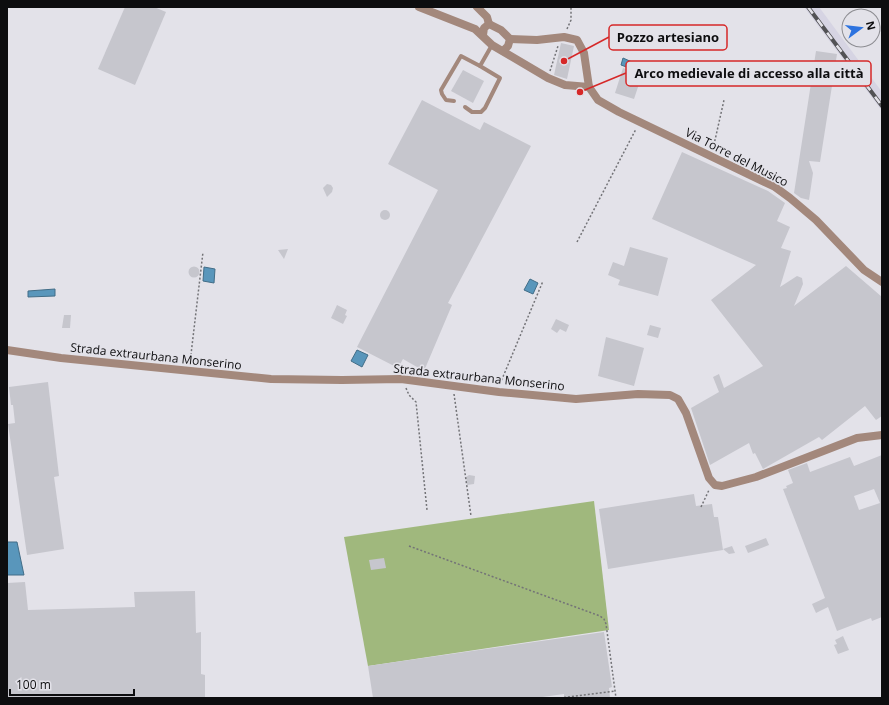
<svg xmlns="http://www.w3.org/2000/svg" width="889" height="705" viewBox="0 0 889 705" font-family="'Open Sans',sans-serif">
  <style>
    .built { fill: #d6d4e3 }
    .forest { fill: #a0b87d }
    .water { fill: #5996bb; stroke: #426d87 }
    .building { fill: #c6c6cd; fill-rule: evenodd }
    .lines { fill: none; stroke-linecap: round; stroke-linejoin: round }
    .path { stroke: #737377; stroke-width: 1.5; stroke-dasharray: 2 2; stroke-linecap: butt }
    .lane { stroke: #a3887c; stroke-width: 4 }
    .street { stroke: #a3887c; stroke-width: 8 }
    .rail-casing { stroke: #525255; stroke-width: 4 }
    .rail { stroke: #e3e2e9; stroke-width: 2.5; stroke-dasharray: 8; stroke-linecap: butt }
    .labels { text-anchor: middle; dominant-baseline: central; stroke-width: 3.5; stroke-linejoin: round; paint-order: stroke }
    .street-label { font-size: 12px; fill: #0d0d0f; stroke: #e3e2e9 }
    .leader { fill: none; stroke: #d62828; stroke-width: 1.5 }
    .callout-dot { fill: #d62828; stroke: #e3e2e9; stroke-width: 1.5 }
    .callout { fill: #e3e2e9; stroke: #d62828; stroke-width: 1.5 }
    .callout-label { font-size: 13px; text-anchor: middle; font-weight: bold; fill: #0d0d0f }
  </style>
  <rect width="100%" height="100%" fill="#e3e2e9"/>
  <!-- built -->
  <polygon class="built" points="804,7 819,7 882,92 882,111"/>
  <!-- forest -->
  <polygon class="forest" points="594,501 609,630 368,666 344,537"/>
  <!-- water -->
  <g class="water">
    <polygon points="623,58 641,66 640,72 621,65"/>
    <polygon points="204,267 215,269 214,283 203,281"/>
    <polygon points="530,279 538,283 533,294 524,290"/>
    <polygon points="55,289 55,296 28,297 28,291"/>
    <polygon points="357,350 368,355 362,367 351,361"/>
    <polygon points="7,542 17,542 24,575 7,575"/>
  </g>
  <!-- building -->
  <g class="building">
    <polygon points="125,7 154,7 166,12 135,85 98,69"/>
    <polygon points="561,43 574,46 567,79 554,75"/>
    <polygon points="816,51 837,54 820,162 809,161 813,173 809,200 801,198 794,193"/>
    <polygon points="623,68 642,75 634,99 615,93"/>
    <polygon points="463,70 484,81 473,103 451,91"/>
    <polygon points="422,100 480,130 484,122 531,146 448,303 452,305 424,371 403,359 398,368 357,347 438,190 388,164"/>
    <polygon points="682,152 768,191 785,203 777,221 790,227 781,248 791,251 780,287 797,276 802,278 803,284 794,306 846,266 882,297 882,416 876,420 865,406 822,440 819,437 763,469 755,453 753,454 749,443 710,465 691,408 719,392 713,377 719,374 724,388 763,366 711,300 756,265 652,219"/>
    <polygon points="327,184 331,185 333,188 332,192 327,197 323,188"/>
    <circle cx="385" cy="215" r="5"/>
    <polygon points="630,247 668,258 658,296 618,285 620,280 608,275 613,262 624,266"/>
    <polygon points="288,249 284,259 278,250"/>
    <circle cx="194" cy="272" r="5.5"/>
    <polygon points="337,305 347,310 345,315 347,316 343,324 331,318"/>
    <polygon points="64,315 71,315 70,328 62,328"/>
    <polygon points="556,319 569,325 566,332 560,329 557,333 551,329"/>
    <polygon points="650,325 661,328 658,338 647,335"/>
    <polygon points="606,337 644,348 634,386 598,376"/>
    <polygon points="48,382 59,476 54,477 64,549 27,555 8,424 15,423 13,405 11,405 9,387"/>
    <path d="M882,455V617L872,621L871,618L837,631L828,607L816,613L812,604L825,598L783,489L787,488L786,486L793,483L788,470L807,463L810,472L850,457L854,466ZM874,489L880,503L859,510L854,496Z"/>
    <polygon points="469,475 475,476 474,484 467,485 466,477"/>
    <polygon points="694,494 696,506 712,504 714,517 718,517 723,550 608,569 599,509"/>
    <polygon points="766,538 769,545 748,553 745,546"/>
    <polygon points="732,546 735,553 729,554 723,549"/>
    <polygon points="384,558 386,568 371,570 369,560"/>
    <polygon points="25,582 28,610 135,607 134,592 195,591 196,633 201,632 201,674 205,675 205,698 7,698 7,583"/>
    <polygon points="604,632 612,687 609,688 610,698 564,698 564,694 535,698 373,698 368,666"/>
    <polygon points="843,636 849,650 838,654 834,645 837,644 835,640"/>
  </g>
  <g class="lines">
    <!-- path -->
    <g class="path">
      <polyline points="567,29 571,20 571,7"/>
      <polyline points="550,71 558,46"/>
      <polyline points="713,149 724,100"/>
      <polyline points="577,242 636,129"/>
      <polyline points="190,363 203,252"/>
      <polyline points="500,384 543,281"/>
      <polyline points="406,388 409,395 416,402 427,510"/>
      <polyline points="454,394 471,516"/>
      <polyline points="701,507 709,490"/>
      <polyline points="409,546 600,616 604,619 606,624 616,698"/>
      <polyline points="560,698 615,691"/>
    </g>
    <!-- lane -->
    <g class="lane">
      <polyline points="454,101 446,100 442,94 441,90 461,56 480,66"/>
      <polyline points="465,107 472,112 481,112 485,108 500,78 480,66 492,45"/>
    </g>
    <!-- street -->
    <g class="street">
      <polyline points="419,7 475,29 492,45 548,78 565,85 589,87"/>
      <polyline points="477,7 487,17 489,24"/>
      <polyline points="483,35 484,28 489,24 501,30 510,39 508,46 503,51"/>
      <polyline points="510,39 537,40 564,37 577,40 584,53 589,87 598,100 619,112 775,187 790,198 816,220 864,270 882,282"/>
      <polyline points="7,350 61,358 271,379 342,380 401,379 499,392 576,399 638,394 670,395 678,399 686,413 709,478 715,485 722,486 756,477 857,438 882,435"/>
    </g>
    <!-- rail casing -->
    <g class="rail-casing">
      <polyline id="rail" points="808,7 882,106"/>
    </g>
    <!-- rail -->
    <use href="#rail" class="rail"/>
  </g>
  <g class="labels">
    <!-- street labels -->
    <g class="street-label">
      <text transform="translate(737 157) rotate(27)">Via Torre del Musico</text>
      <text transform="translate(156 356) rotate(6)">Strada extraurbana Monserino</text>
      <text transform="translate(479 377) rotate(6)">Strada extraurbana Monserino</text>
    </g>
  </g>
  <!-- callouts -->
  <path class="leader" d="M564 61L609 37M580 92L626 73"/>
  <g class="callout-dot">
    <circle cx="564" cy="61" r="4"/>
    <circle cx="580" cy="92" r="4"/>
  </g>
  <g class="callout">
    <rect x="609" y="25" width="118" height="25" rx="4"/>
    <rect x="626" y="61" width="245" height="25" rx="4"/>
  </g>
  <g class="callout-label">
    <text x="668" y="42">Pozzo artesiano</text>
    <text x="749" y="78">Arco medievale di accesso alla città</text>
  </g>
  <!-- border -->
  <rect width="889" height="705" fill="none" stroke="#0d0d0f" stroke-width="16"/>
  <!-- north arrow -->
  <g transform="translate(861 28) rotate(75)"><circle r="19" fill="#e3e2e9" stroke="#8d8d92"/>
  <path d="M0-3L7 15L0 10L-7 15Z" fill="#2d73df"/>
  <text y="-6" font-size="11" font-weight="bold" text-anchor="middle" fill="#0d0d0f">N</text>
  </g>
  <!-- scale -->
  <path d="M10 689v6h124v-6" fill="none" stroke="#0d0d0f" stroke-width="2"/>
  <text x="16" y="689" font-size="12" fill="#0d0d0f" stroke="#e3e2e9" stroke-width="3" paint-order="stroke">100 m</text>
</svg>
